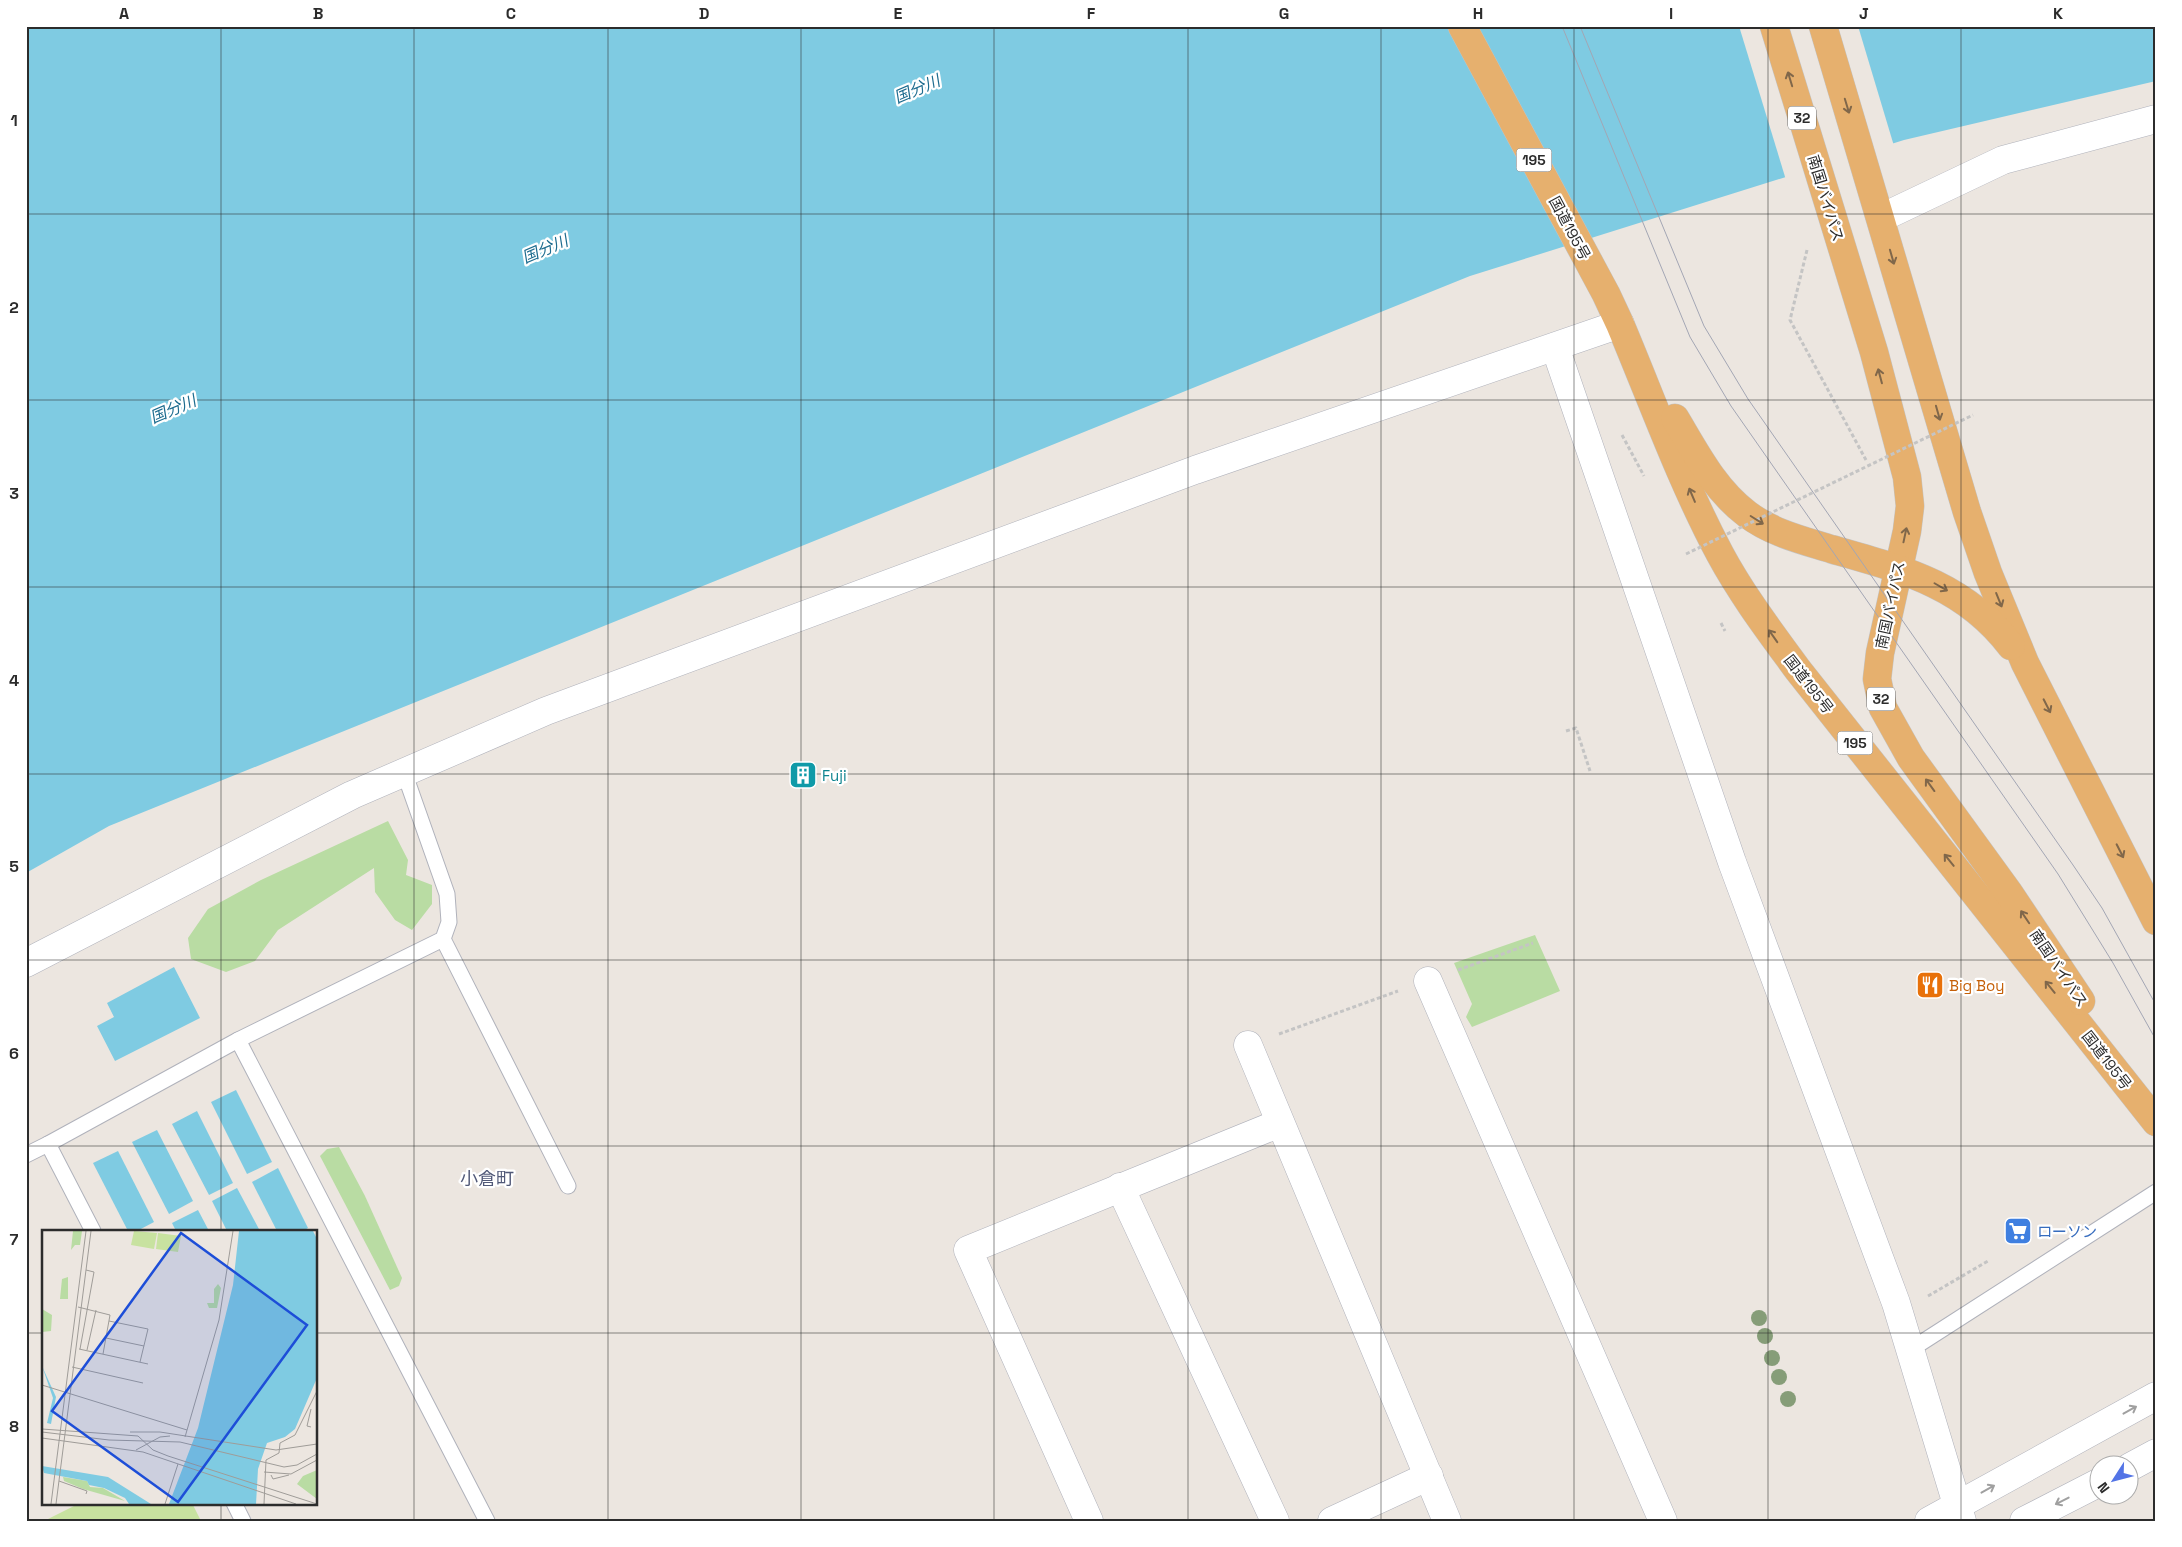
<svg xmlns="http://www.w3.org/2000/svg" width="2182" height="1547" viewBox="0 0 2182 1547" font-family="'Space Grotesk','Noto Sans JP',sans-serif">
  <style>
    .green { fill: #b9dca3 }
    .pitch { fill: #c8e2a0 }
    .water { fill: #7fcbe2 }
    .pier { fill: #ece6e0 }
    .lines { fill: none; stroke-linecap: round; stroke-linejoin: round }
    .service-casing { stroke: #b0b2bb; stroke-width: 17 }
    .minor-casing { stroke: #b0b2bb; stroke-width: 29 }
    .tertiary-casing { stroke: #b0b2bb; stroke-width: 29 }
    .trunk-casing { stroke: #c4c4c4; stroke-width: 29 }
    .path { stroke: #c4c4c4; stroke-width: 3; stroke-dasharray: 4 2.5; stroke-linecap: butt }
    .service { stroke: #fff; stroke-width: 15 }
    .minor { stroke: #fff; stroke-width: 28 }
    .tertiary { stroke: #fff; stroke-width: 28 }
    .trunk { stroke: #e6b06e; stroke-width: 28 }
    .tram { stroke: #a3a6b4; stroke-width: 1 }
    .path-bridge { stroke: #c4c4c4; stroke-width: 3; stroke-dasharray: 4 2.5; stroke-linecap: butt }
    .tree { fill: #869d78 }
    .oneway { stroke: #80674a }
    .oneway2 { stroke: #a0a0a0 }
    .grid { fill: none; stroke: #2c2c2c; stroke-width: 1; stroke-opacity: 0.55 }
    .labels { text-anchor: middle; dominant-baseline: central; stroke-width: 4.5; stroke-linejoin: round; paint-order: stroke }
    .shield { fill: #fff; stroke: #6b6b6b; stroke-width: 1 }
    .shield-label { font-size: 14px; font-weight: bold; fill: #2c2c2c }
    .street-label { font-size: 15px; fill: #2c2c2c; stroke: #fff }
    .culture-label { font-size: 15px; fill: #0d838f; stroke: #fff; text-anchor: start }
    .food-label { font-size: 15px; fill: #c56008; stroke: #fff; text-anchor: start }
    .shop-label { font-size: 15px; fill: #366cbe; stroke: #fff; text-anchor: start }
    .water-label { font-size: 16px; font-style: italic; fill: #1d6c8f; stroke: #fff }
    .quarter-label { font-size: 18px; fill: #515978; stroke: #fff }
    .inset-road { fill: none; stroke: #9f9c98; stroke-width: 1 }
    .view { fill: #1d4ed8; fill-opacity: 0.15; stroke: #1d4ed8; stroke-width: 2.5 }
    .inset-edge { fill: none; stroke: #2c2c2c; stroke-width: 2.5 }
    .neatline { fill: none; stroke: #2c2c2c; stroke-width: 2 }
    .grid-label { font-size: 16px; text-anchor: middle; font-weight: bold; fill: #2c2c2c }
  </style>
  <rect width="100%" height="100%" fill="#ece6e0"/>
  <!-- green -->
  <g class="green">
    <polygon points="388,821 408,860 406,875 432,885 432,904 412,930 395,920 375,892 374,868 278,930 255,961 226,972 191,959 188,938 208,909 261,880"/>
    <polygon points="1535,935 1560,991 1472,1027 1466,1017 1472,1004 1454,963"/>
    <polygon points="339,1147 365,1196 402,1278 399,1286 390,1290 320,1156 327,1149"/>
  </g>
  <!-- pitch -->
  <polygon class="pitch" points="80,1503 192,1503 201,1521 44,1521"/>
  <!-- water -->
  <g class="water">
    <polygon points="26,26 2156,26 2156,81 1904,140 1470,276 109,826 26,873"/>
    <polygon points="174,967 200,1018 115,1061 97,1026 114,1017 107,1003"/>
    <polygon points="236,1090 272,1162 247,1174 211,1102"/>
    <polygon points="197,1111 233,1183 209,1195 172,1124"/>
    <polygon points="157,1130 193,1201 169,1214 132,1142"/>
    <polygon points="118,1151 154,1222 137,1231 128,1231 93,1163"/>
    <polygon points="278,1168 308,1228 303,1231 277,1231 252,1182"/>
    <polygon points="237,1188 260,1231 227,1231 212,1201"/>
    <polygon points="198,1210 209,1231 176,1231 172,1223"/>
  </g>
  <!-- pier -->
  <polygon class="pier" points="1739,26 1858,26 1894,146 1786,180"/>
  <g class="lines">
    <!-- service casing -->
    <g class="service-casing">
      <g id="service">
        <polyline points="443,939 568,1186"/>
        <polyline points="238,1040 443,939 449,922 447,894 404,772"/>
        <polyline points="26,1155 48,1144"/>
        <polyline points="93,1231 48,1144 238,1040 487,1521"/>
        <polyline points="1910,1350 2156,1192"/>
        <polyline points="234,1503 243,1521"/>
      </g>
    </g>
    <!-- minor casing -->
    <g class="minor-casing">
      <g id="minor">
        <polyline points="1881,218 2003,160 2156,119"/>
        <polyline points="1428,981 1663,1521"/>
        <polyline points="1248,1045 1447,1521"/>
        <polyline points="1120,1187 1275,1521"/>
        <polyline points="1089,1521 968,1250 1280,1123"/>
        <polyline points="1332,1521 1429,1476"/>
      </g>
    </g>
    <!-- tertiary casing -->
    <g class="tertiary-casing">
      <g id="tertiary">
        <polyline points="1555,347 1732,862 1896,1303 1962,1521"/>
        <polyline points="26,963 352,795 546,711 1195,470 1620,324"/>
        <polyline points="2130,1467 2156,1453"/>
        <polyline points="1929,1521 2156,1396"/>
        <polyline points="2024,1521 2100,1482"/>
      </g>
    </g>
    <!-- trunk casing -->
    <g class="trunk-casing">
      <g id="trunk">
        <path d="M1462,26L1606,294L1620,324C1652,400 1681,481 1720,554C1742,595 1771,633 1798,670L2156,1122"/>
        <polyline points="1774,26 1874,352 1907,477 1910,506 1907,531 1880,653 1877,679 1883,708 1911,758 2009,893 2081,1001"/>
        <polyline points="1823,26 1967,512 1988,573 2025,663 2156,921"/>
        <path d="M1675,418C1696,453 1714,489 1747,514C1772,533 1802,540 1831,549C1901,569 1964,584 2011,646"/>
      </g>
    </g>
    <!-- path -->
    <g class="path">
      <polyline points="1807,250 1790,320 1866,460"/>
      <polyline points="1622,435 1644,476"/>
      <polyline points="1721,623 1725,631"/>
      <polyline points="1566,731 1576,728 1590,771"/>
      <polyline points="1458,970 1533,943"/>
      <polyline points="1279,1034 1398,991"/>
      <polyline points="1928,1296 1988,1261"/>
    </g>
    <!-- service -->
    <use href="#service" class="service"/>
    <!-- minor -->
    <use href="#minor" class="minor"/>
    <!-- tertiary -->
    <use href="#tertiary" class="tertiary"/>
    <!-- trunk -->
    <use href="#trunk" class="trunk"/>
    <!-- tram -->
    <g class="tram">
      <polyline points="1562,26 1690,337 1731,406 2058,874 2113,963 2156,1040"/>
      <polyline points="1580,26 1704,326 1748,399 2073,865 2102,908 2156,1005"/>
    </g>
    <!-- path-bridge -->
    <polyline class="path-bridge" points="1686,554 1973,415"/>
  </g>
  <!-- trees -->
  <g class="tree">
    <circle cx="1759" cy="1318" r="8"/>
    <circle cx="1765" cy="1336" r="8"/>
    <circle cx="1772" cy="1358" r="8"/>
    <circle cx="1779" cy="1377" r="8"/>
    <circle cx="1788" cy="1399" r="8"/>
  </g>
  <!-- one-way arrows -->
  <defs><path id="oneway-shaft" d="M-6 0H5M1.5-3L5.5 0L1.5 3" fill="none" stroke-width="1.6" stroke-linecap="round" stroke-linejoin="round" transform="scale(1.25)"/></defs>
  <g class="oneway">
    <use href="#oneway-shaft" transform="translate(1790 79) rotate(-107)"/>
    <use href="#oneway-shaft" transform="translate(1847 106) rotate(73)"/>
    <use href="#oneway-shaft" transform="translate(1892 257) rotate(74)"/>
    <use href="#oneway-shaft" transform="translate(1880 376) rotate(-105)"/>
    <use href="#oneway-shaft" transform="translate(1938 413) rotate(74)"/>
    <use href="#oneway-shaft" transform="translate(1692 495) rotate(-113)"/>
    <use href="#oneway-shaft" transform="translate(1757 520) rotate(32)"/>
    <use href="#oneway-shaft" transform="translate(1905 535) rotate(-78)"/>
    <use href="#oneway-shaft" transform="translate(1941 587) rotate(30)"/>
    <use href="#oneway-shaft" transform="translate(1999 600) rotate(68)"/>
    <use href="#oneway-shaft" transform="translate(1773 636) rotate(-125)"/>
    <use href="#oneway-shaft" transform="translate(2047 706) rotate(63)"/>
    <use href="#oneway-shaft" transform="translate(1930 785) rotate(-126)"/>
    <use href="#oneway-shaft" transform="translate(2120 851) rotate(63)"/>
    <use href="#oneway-shaft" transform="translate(1949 860) rotate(-129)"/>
    <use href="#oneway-shaft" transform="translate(2025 917) rotate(-124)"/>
    <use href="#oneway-shaft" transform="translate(2050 987) rotate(-129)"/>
  </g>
  <g class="oneway2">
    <use href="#oneway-shaft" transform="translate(2130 1410) rotate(-29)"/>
    <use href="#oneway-shaft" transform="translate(1988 1489) rotate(-29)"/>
    <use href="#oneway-shaft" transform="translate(2062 1501) rotate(153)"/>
  </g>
  <!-- grid -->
  <path class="grid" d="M221,26V1231M414,26V1521M608,26V1521M801,26V1521M994,26V1521M1188,26V1521M1381,26V1521M1574,26V1521M1768,26V1521M1961,26V1521M26,214H2156M26,400H2156M26,587H2156M26,774H2156M26,960H2156M26,1146H2156M26,1333H44M316,1333H2156M221,1503V1521"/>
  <!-- icons -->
  <defs>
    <g id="building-square" transform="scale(1.4375)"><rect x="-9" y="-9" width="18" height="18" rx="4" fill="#0f9aa8" stroke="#fff"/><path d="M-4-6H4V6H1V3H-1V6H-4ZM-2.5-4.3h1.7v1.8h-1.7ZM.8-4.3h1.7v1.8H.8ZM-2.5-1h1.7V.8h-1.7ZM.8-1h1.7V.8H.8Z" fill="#fff"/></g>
    <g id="restaurant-square" transform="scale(1.4375)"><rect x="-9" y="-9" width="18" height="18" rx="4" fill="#e8710a" stroke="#fff"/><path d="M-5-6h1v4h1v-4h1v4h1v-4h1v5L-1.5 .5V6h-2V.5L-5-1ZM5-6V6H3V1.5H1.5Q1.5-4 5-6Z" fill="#fff"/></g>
    <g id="supermarket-square" transform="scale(1.4375)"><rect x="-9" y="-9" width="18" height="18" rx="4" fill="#3f7fe0" stroke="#fff"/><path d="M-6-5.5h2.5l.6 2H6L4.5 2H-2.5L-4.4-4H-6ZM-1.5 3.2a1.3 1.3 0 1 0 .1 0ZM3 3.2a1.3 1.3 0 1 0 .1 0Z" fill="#fff"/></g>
  </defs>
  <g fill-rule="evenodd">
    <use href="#building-square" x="803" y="775"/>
    <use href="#restaurant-square" x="1930" y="985"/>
    <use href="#supermarket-square" x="2018" y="1231"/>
  </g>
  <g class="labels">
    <!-- shield labels -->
    <g class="shield">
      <rect x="1788" y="106.5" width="28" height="23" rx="4"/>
      <rect x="1516.5" y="148.5" width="35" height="23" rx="4"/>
      <rect x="1867" y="687.5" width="28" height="23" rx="4"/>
      <rect x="1837.5" y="731.5" width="35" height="23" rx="4"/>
    </g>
    <g class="shield-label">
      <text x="1802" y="118">32</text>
      <text x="1534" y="160">195</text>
      <text x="1881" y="699">32</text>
      <text x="1855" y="743">195</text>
    </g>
    <!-- street labels -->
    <g class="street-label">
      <text transform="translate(1826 198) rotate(73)">南国バイパス</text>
      <text transform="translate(1570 228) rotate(62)">国道195号</text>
      <text transform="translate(1890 605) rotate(-78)">南国バイパス</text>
      <text transform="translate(1809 684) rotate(52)">国道195号</text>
      <text transform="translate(2059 968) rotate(56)">南国バイパス</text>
      <text transform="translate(2107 1060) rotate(52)">国道195号</text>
    </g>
    <!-- culture labels -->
    <g class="culture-label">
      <text x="822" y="775">Fuji</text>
    </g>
    <!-- food labels -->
    <g class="food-label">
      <text x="1949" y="985">Big Boy</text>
    </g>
    <!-- shop labels -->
    <g class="shop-label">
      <text x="2037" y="1231">ローソン</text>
    </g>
    <!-- water labels -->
    <g class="water-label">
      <text transform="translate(917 89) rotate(-23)">国分川</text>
      <text transform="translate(545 249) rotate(-23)">国分川</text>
      <text transform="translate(173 409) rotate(-23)">国分川</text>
    </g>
    <!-- quarter labels -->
    <g class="quarter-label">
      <text x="487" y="1178">小倉町</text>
    </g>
  </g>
  <!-- overview -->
  <g transform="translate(42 1230)">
    <rect width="275" height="275" fill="#ece6e0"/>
    <path d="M31,1H40L38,15H33L29,20ZM26,47V69H18L20,49ZM176,54L179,58L175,78H167L165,73H172V59ZM0,79L10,85L9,101L0,102ZM275,240V269L255,254L261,246ZM21,247L45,251L48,257L61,258L83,271L41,259L22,251Z" fill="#b9dca3"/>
    <path d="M92,1L115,3L112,19L89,15ZM116,3L139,6L136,22L114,19Z" fill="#c8e2a0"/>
    <path d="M197,1H271L275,9V148L253,199L243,207L225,213L216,239L214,274H127L156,198L191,55ZM0,136L14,167L9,194L5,193L11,168ZM0,236L66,247L109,274H87L83,268L62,258L47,255L45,251L2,243Z" fill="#7fcbe2"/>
    <path class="inset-road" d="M36,77L68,85L61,124M67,91L106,99L98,132M64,108L102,116M37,119L106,134M38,119L52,42L44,40M45,120L54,80M30,137L101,153M0,155L145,200M269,197L265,196L269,179M0,199L96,206L111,220L126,226L275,274M0,202L67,210L138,212L242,237L255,235L275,224M88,202H118L234,220L275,214M143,207L177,90L191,1M0,208L101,222L254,274M94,220L118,207L128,206M222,242L249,244L275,230M229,245L231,249L247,245M17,251L45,261L44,264M9,274L44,1M14,274L49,1M123,274L136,234M222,274L224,230L237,223L238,213L253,205L275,161"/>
    <path class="view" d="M139,3L265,95L136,272L10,181Z"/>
    <rect width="275" height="275" class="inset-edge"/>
  </g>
  <!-- border -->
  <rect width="2182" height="1547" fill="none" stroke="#ffffff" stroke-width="55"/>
  <!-- north arrow -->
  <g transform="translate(2114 1480) rotate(234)"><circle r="24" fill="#ffffff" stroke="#ababab"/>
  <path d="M0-4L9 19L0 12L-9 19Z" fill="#5374e6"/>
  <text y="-8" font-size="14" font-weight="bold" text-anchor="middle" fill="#2c2c2c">N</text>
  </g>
  <rect x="28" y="28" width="2126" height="1492" class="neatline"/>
  <g class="grid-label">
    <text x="124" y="19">A</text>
    <text x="318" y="19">B</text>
    <text x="511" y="19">C</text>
    <text x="704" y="19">D</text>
    <text x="898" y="19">E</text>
    <text x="1091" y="19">F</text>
    <text x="1284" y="19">G</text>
    <text x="1478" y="19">H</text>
    <text x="1671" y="19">I</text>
    <text x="1864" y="19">J</text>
    <text x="2058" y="19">K</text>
    <text x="14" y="126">1</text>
    <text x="14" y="313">2</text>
    <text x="14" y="499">3</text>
    <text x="14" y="686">4</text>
    <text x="14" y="872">5</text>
    <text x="14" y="1059">6</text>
    <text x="14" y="1245">7</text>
    <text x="14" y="1432">8</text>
  </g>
</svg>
